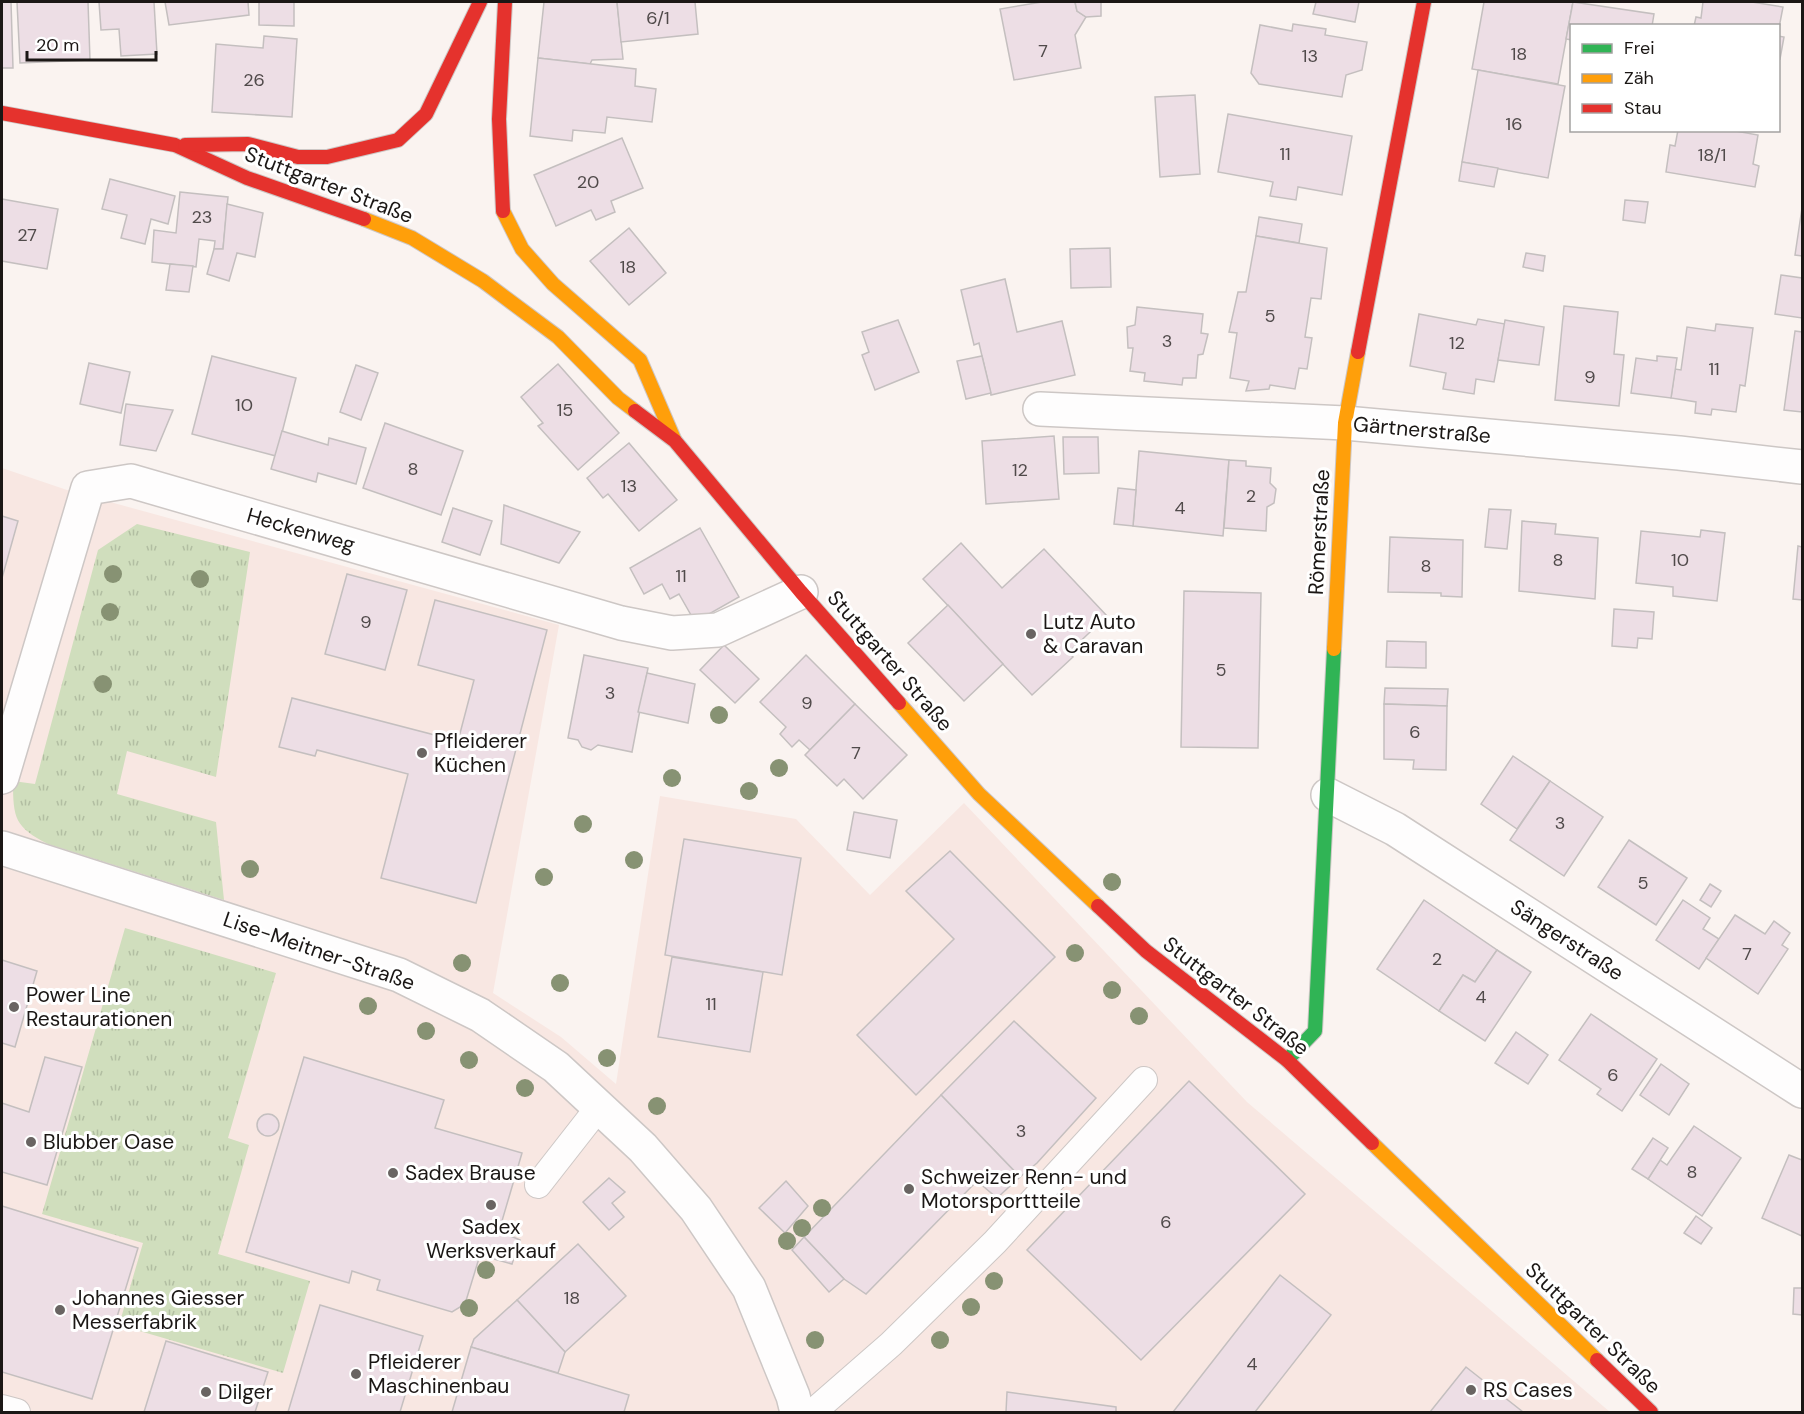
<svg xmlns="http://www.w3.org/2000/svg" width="1804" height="1414" viewBox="0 0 1804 1414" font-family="'DM Sans',sans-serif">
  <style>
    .industrial { fill: #f8e7e2 }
    .grass { fill: url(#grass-tufts) }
    .building { fill: #eddee5; stroke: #c4bfbf; stroke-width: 1.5 }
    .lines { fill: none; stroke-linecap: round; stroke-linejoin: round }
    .lane-casing { stroke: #cdc7c5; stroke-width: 28 }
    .street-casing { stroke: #cdc7c5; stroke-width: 36 }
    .fast-casing { stroke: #cdc7c5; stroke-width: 16 }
    .slow-casing { stroke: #cdc7c5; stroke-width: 16 }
    .jam-casing { stroke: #cdc7c5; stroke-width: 16 }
    .lane { stroke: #fefdfd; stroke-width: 26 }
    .street { stroke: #fefdfd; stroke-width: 33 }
    .fast { stroke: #30b455; stroke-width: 14 }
    .slow { stroke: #ff9f0a; stroke-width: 14 }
    .jam { stroke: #e5322d; stroke-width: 14 }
    .tree { fill: #879273 }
    .poi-dot { fill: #696462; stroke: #fff; stroke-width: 2 }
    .labels { text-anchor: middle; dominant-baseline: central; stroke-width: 6; stroke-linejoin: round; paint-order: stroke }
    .number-label { font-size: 18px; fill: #504a4a }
    .street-label { font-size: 21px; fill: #1b1715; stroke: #fff }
    .poi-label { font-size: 21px; fill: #1b1715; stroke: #fff; text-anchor: start }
  </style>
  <defs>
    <pattern id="grass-tufts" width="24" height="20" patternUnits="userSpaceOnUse" patternTransform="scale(1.5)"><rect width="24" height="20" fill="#d0debd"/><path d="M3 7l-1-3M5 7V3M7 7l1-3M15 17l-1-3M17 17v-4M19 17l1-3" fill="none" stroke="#b2bea2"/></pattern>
  </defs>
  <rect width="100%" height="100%" fill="#faf3f0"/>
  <!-- industrial -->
  <polygon class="industrial" points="2,468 70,491 559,625 493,993 561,1037 616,1084 660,796 796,819 870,895 964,803 1247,1102 1610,1412 2,1412"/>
  <!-- grass -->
  <g class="grass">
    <path d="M137,524L250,552L216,777L127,751L117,794L216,822L224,900L48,844C15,827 13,819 13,781L35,784L98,550Z"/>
    <polygon points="125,928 276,973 228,1138 249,1145 218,1254 310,1281 283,1373 119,1325 143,1243 42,1214"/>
  </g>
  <!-- building -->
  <g class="building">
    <polygon points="2,2 11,2 13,68 2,68"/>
    <polygon points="17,2 88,2 90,60 20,63"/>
    <polygon points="99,2 154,2 157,54 121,56 119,29 101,30"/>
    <polygon points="165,2 248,2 249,15 169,25"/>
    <polygon points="259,2 294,2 294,26 259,25"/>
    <polygon points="544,2 617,2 623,59 592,60 590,64 538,58"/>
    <polygon points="617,2 695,2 698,34 621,42"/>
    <polygon points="1042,2 1075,2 1077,11 1086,17 1075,35 1081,68 1014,80 1000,9"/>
    <polygon points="1075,2 1101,2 1101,16 1086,17 1077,11"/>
    <polygon points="1316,2 1359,2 1355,22 1313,14"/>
    <polygon points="1484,2 1573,2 1558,84 1472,69"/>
    <polygon points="1573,2 1654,14 1652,26 1572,26 1572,40 1566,39"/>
    <polygon points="1703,2 1752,2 1783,7 1778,33 1778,26 1694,26 1696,17 1701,18"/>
    <polygon points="1293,24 1326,29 1325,35 1367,42 1362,70 1346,75 1342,97 1259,84 1251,73 1260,25 1292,31"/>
    <polygon points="264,36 297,39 292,117 212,112 216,44 263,48"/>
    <polygon points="1778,36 1784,37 1780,59 1778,58"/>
    <polygon points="538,58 636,69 635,86 656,89 652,122 607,117 605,133 573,130 572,141 530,136"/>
    <polygon points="1478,70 1565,86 1548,178 1462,162"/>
    <polygon points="1195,95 1200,174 1160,177 1155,97"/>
    <polygon points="1228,114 1352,136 1342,195 1298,187 1296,200 1270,196 1273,182 1218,172"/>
    <polygon points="1678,130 1730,130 1758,135 1753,164 1759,166 1755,187 1666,172 1670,145 1675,146"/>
    <polygon points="622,138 643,188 611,201 615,212 596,220 591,210 556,226 534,175"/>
    <polygon points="1462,162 1498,168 1494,187 1459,181"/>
    <polygon points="110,179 175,196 168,224 151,219 145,244 121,238 127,215 102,209"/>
    <polygon points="180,192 228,197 223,249 214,249 215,241 199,239 196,267 152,262 154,230 176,233"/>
    <polygon points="2,199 58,209 47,269 2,261"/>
    <polygon points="1625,200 1648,202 1645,223 1623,220"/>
    <polygon points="227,204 263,213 255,257 237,253 229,281 207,274 214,249 223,249"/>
    <polygon points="1802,208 1802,256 1795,255"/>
    <polygon points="1259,217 1302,224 1299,243 1256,236"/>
    <polygon points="629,228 666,273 629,305 590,261"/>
    <polygon points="1256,236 1327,248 1321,299 1311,298 1305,337 1312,338 1307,369 1299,368 1295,389 1270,385 1269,389 1246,391 1249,381 1230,378 1237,333 1229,332 1238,292 1246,292"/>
    <polygon points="1110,248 1111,287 1071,288 1070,249"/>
    <polygon points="1526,253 1545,256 1543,271 1523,267"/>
    <polygon points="170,264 193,266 189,292 166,290"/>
    <polygon points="1781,275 1802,278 1802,318 1775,314"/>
    <polygon points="1005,279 1017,332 1062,321 1075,375 991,395 979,343 974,345 961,290"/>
    <polygon points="1564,306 1618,312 1614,354 1624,355 1619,406 1555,400"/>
    <polygon points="1137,307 1203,314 1201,333 1208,334 1203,354 1198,355 1196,378 1183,378 1182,385 1144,381 1145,373 1130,371 1133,348 1128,348 1127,327 1135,325"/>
    <polygon points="1419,314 1476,325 1478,319 1505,324 1494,382 1476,379 1474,394 1443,389 1446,373 1410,366"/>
    <polygon points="898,320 919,372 875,390 862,355 869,352 862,332"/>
    <polygon points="1505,320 1544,327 1539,365 1498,360"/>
    <polygon points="1716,324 1753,328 1745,386 1740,385 1736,412 1712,409 1711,415 1695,413 1696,402 1671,398 1675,369 1681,370 1687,327 1715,331"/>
    <polygon points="1795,331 1802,332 1802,412 1784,410"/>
    <polygon points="212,356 296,378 276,456 192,434"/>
    <polygon points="982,356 991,393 966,399 957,361"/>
    <polygon points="1657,356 1677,358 1671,398 1631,393 1636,358 1657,361"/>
    <polygon points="89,363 130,372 121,413 80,404"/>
    <polygon points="558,364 619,433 578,470 538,426 543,423 521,397"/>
    <polygon points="356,365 378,373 361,420 340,412"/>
    <polygon points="126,404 173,410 156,451 120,445"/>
    <polygon points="385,423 463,451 441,515 363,488"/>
    <polygon points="282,431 328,445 329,438 366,448 356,484 318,473 316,482 271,469"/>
    <polygon points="1054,436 1059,499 986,504 982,441"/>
    <polygon points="1063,437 1098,437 1099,473 1064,474"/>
    <polygon points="629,443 677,500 639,531 608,494 603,498 587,478"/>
    <polygon points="1139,451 1229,460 1223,536 1133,526"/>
    <polygon points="1229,460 1246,461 1246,466 1271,468 1270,483 1276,489 1274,503 1267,507 1266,531 1224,528"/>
    <polygon points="1118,488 1136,490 1133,526 1114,524"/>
    <polygon points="504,505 580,532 559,563 501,544"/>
    <polygon points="453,508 492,521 480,555 442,542"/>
    <polygon points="1489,509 1511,510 1507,549 1485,547"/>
    <polygon points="2,516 18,521 2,578"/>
    <polygon points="1522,521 1556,524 1555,534 1598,538 1595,599 1519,591"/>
    <polygon points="700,528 739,597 695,622 679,594 670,599 662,584 644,594 630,568"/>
    <polygon points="1701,530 1725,533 1717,601 1673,596 1673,587 1636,583 1641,531 1700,537"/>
    <polygon points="1390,537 1463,540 1462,597 1441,596 1441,593 1388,592"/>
    <polygon points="961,543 1002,588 1044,549 1107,616 1069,652 1073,657 1032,695 923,579"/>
    <polygon points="1798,546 1802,547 1802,600 1793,599"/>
    <polygon points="347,574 407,590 385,670 325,654"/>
    <polygon points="1184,591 1261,593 1258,748 1181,747"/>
    <polygon points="435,600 547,630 476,903 381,878 408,774 317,750 315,756 279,747 292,698 458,741 474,680 418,665"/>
    <polygon points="948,605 1003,664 964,701 908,643"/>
    <polygon points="1614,609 1654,612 1652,639 1638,638 1637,648 1612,646"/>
    <polygon points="1387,641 1426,642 1426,668 1386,667"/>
    <polygon points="724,645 759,679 735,703 700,670"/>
    <polygon points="584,655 648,668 632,752 598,745 591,750 582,747 578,740 568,738"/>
    <polygon points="806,655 855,704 810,750 799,740 792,747 780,734 786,727 760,702"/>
    <polygon points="647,673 695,684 688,723 638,712"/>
    <polygon points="1385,688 1448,689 1447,706 1384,704"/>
    <polygon points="855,704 907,755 863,799 844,779 837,786 805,755"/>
    <polygon points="1384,704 1447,706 1446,770 1413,769 1414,760 1384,759"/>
    <polygon points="1513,756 1550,781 1517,829 1481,804"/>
    <polygon points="1550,781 1603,817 1564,876 1510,840"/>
    <polygon points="854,812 897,820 890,858 847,850"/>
    <polygon points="684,839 801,858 782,975 665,955"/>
    <polygon points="1629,840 1687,878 1656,925 1598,887"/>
    <polygon points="950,851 1055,957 916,1095 857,1035 954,939 906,891"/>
    <polygon points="1710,884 1721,891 1711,907 1700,900"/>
    <polygon points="1424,900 1497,950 1475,982 1463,975 1439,1011 1377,969"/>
    <polygon points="1683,900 1710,918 1703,929 1719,939 1699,969 1656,940"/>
    <polygon points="1735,915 1765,934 1774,921 1790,933 1782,945 1788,949 1758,994 1706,958"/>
    <polygon points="1497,950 1531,972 1485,1041 1439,1011 1463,975 1475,982"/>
    <polygon points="672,957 763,972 750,1052 658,1037"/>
    <polygon points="2,960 37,971 15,1047 2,1043"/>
    <polygon points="1591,1014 1657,1059 1622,1111 1597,1094 1601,1089 1559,1060"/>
    <polygon points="1014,1021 1096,1098 1037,1163 1020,1177 941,1095"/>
    <polygon points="1516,1032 1548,1055 1528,1084 1495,1063"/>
    <polygon points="45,1057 82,1067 47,1185 2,1172 2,1103 29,1112"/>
    <polygon points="304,1057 444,1100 435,1128 522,1153 499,1231 520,1240 512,1264 480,1255 465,1304 452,1312 377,1290 380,1280 352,1271 349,1283 246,1252"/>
    <polygon points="1661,1064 1689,1084 1669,1115 1640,1095"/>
    <polygon points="1189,1081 1305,1194 1141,1360 1027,1250"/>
    <polygon points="941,1095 1020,1177 997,1198 977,1181 866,1294 844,1279 804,1237"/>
    <circle cx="268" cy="1125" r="11"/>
    <polygon points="1694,1126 1741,1158 1702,1216 1648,1179 1660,1160 1667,1165"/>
    <polygon points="1653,1138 1668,1148 1648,1179 1632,1169"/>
    <polygon points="1789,1155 1802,1160 1802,1236 1762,1218"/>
    <polygon points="609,1178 625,1192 612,1203 624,1217 609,1230 583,1202"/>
    <polygon points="786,1181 808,1206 785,1233 759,1208"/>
    <polygon points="2,1206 138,1248 92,1399 2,1372"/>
    <polygon points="1696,1216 1712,1228 1701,1244 1684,1233"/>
    <polygon points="804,1237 844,1279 829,1292 792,1250"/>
    <polygon points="578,1244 626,1296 565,1352 517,1300"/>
    <polygon points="1280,1275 1331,1315 1255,1412 1173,1412"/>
    <polygon points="1794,1288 1802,1288 1802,1315 1793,1314"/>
    <polygon points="517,1300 565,1352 558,1373 471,1347 474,1339"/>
    <polygon points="320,1305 423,1336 400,1412 288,1412"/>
    <polygon points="166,1341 268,1372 255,1412 144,1412"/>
    <polygon points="471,1347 629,1395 624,1412 452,1412"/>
    <polygon points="1466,1367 1523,1412 1430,1412"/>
    <polygon points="1007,1392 1116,1407 1116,1412 1006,1412"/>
  </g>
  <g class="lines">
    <!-- lane casing -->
    <g class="lane-casing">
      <g id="lane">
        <polyline points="538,1185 599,1107"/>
        <polyline points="2,1408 17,1412"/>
        <polyline points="813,1412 891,1344 995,1242 1144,1080"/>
      </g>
    </g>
    <!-- street casing -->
    <g class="street-casing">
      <g id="street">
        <polyline points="1040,409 1345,423 1679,453 1802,467"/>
        <polyline points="2,777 88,488 131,481 621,623 672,633 718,630 801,592"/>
        <polyline points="1328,795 1395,829 1802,1091"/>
        <polyline points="2,848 399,975 480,1015 556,1067 643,1148 696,1209 749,1288 793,1396 797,1412"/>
      </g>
    </g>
    <!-- fast casing -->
    <g class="fast-casing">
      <polyline id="fast" points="1287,1060 1315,1031 1334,649"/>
    </g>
    <!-- slow casing -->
    <g class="slow-casing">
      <g id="slow">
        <polyline points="503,211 522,249 553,284 640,360 674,439"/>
        <polyline points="364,219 412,238 483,281 558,337 618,398 635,411"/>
        <polyline points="1334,649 1345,423 1358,352"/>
        <polyline points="899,703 979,794 1098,906"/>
        <polyline points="1372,1143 1597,1360"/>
      </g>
    </g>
    <!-- jam casing -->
    <g class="jam-casing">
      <g id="jam">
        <polyline points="2,113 175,145 247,178 364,219"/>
        <polyline points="185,145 248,144 298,157 327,157 398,140 426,114 480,2"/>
        <polyline points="503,211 499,119 505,2"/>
        <polyline points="1358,352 1424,2"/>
        <polyline points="635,411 675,441 801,592 899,703"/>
        <polyline points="1098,906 1146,951 1287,1060 1372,1143"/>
        <polyline points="1597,1360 1651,1412"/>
      </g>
    </g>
    <!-- lane -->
    <use href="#lane" class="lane"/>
    <!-- street -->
    <use href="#street" class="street"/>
    <!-- fast -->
    <use href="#fast" class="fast"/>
    <!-- slow -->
    <use href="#slow" class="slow"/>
    <!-- jam -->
    <use href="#jam" class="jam"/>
  </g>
  <!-- trees -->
  <g class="tree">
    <circle cx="113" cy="574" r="9"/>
    <circle cx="200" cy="579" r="9"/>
    <circle cx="110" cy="612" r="9"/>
    <circle cx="103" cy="684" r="9"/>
    <circle cx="719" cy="715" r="9"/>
    <circle cx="779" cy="768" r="9"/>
    <circle cx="672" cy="778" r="9"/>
    <circle cx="749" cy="791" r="9"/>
    <circle cx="583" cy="824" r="9"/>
    <circle cx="634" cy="860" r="9"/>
    <circle cx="250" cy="869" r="9"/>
    <circle cx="544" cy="877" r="9"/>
    <circle cx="1112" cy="882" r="9"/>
    <circle cx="1075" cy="953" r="9"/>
    <circle cx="462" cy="963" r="9"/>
    <circle cx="560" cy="983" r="9"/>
    <circle cx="1112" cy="990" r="9"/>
    <circle cx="368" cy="1006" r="9"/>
    <circle cx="1139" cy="1016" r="9"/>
    <circle cx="426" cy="1031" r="9"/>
    <circle cx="607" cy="1058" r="9"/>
    <circle cx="469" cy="1060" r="9"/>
    <circle cx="525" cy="1088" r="9"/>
    <circle cx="657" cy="1106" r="9"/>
    <circle cx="822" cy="1208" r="9"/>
    <circle cx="802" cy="1228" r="9"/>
    <circle cx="787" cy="1241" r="9"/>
    <circle cx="486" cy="1270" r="9"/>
    <circle cx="994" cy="1281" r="9"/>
    <circle cx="971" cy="1307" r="9"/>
    <circle cx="469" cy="1308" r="9"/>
    <circle cx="815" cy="1340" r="9"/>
    <circle cx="940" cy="1340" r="9"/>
  </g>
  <!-- markers -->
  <g class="poi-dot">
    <circle cx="1031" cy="634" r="6"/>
    <circle cx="422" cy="753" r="6"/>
    <circle cx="14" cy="1007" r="6"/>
    <circle cx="31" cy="1142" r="6"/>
    <circle cx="393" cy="1173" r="6"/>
    <circle cx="909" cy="1189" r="6"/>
    <circle cx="491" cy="1205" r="6"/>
    <circle cx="60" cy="1310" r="6"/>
    <circle cx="356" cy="1374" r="6"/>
    <circle cx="1471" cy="1390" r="6"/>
    <circle cx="206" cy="1392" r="6"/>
  </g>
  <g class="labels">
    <!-- number labels -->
    <g class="number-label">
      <text x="658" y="18">6/1</text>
      <text x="1043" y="51">7</text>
      <text x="1519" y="54">18</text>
      <text x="1310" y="56">13</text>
      <text x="254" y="80">26</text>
      <text x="1514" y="124">16</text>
      <text x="1285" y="154">11</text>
      <text x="1712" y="155">18/1</text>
      <text x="588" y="182">20</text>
      <text x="202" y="217">23</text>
      <text x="27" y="235">27</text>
      <text x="628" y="267">18</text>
      <text x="1270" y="316">5</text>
      <text x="1167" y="341">3</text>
      <text x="1457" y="343">12</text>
      <text x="1714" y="369">11</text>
      <text x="1590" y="377">9</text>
      <text x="244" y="405">10</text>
      <text x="565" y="410">15</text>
      <text x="413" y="469">8</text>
      <text x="1020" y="470">12</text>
      <text x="629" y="486">13</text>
      <text x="1251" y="496">2</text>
      <text x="1180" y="508">4</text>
      <text x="1558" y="560">8</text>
      <text x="1680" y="560">10</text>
      <text x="1426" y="566">8</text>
      <text x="681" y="576">11</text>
      <text x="366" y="622">9</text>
      <text x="1221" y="670">5</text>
      <text x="610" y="693">3</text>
      <text x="807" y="703">9</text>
      <text x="1415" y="732">6</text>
      <text x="856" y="753">7</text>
      <text x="1560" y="823">3</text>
      <text x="1643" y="883">5</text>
      <text x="1747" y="954">7</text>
      <text x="1437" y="959">2</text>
      <text x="1481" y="997">4</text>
      <text x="711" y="1004">11</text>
      <text x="1613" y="1075">6</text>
      <text x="1021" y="1131">3</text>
      <text x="1692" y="1172">8</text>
      <text x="1166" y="1222">6</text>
      <text x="572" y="1298">18</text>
      <text x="1252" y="1364">4</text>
    </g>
    <!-- street labels -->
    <g class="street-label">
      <text transform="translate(329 185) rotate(21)">Stuttgarter Straße</text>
      <text transform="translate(1422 430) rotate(5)">Gärtnerstraße</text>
      <text transform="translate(301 530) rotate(16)">Heckenweg</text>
      <text transform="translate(1319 532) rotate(-87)">Römerstraße</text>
      <text transform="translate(890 661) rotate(49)">Stuttgarter Straße</text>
      <text transform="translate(1567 940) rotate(33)">Sängerstraße</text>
      <text transform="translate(319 951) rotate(19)">Lise-Meitner-Straße</text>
      <text transform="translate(1236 996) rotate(38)">Stuttgarter Straße</text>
      <text transform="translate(1593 1328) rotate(44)">Stuttgarter Straße</text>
    </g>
    <!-- poi labels -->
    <g class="poi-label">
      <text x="1043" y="622">Lutz Auto<tspan x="1043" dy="24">&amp; Caravan</tspan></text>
      <text x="434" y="741">Pfleiderer<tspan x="434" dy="24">Küchen</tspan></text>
      <text x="26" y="995">Power Line<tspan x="26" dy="24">Restaurationen</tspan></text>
      <text x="43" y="1142">Blubber Oase</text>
      <text x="405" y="1173">Sadex Brause</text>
      <text x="921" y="1177">Schweizer Renn- und<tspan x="921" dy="24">Motorsporttteile</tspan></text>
      <text x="491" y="1227" text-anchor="middle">Sadex<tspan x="491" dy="24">Werksverkauf</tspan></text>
      <text x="72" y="1298">Johannes Giesser<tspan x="72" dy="24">Messerfabrik</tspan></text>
      <text x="368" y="1362">Pfleiderer<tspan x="368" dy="24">Maschinenbau</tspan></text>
      <text x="1483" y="1390">RS Cases</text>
      <text x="218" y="1392">Dilger</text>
    </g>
  </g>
  <!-- border -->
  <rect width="1804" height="1414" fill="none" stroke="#1b1715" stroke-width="6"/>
  <!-- legend -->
  <rect x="1570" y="24" width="210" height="108" fill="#ffffff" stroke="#a4a2a1" stroke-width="1.5"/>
  <rect x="1582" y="44" width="30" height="9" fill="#30b455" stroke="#a4a2a1" stroke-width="1.5"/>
  <text x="1624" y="54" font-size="18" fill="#1b1715">Frei</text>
  <rect x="1582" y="74" width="30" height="9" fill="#ff9f0a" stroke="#a4a2a1" stroke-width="1.5"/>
  <text x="1624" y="84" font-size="18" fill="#1b1715">Zäh</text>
  <rect x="1582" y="104" width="30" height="9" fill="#e5322d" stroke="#a4a2a1" stroke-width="1.5"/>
  <text x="1624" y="114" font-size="18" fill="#1b1715">Stau</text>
  <!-- scale -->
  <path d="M27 51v9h129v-9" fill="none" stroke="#1b1715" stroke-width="3"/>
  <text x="36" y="51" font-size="18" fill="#1b1715" stroke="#ffffff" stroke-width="4.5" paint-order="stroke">20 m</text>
</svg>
